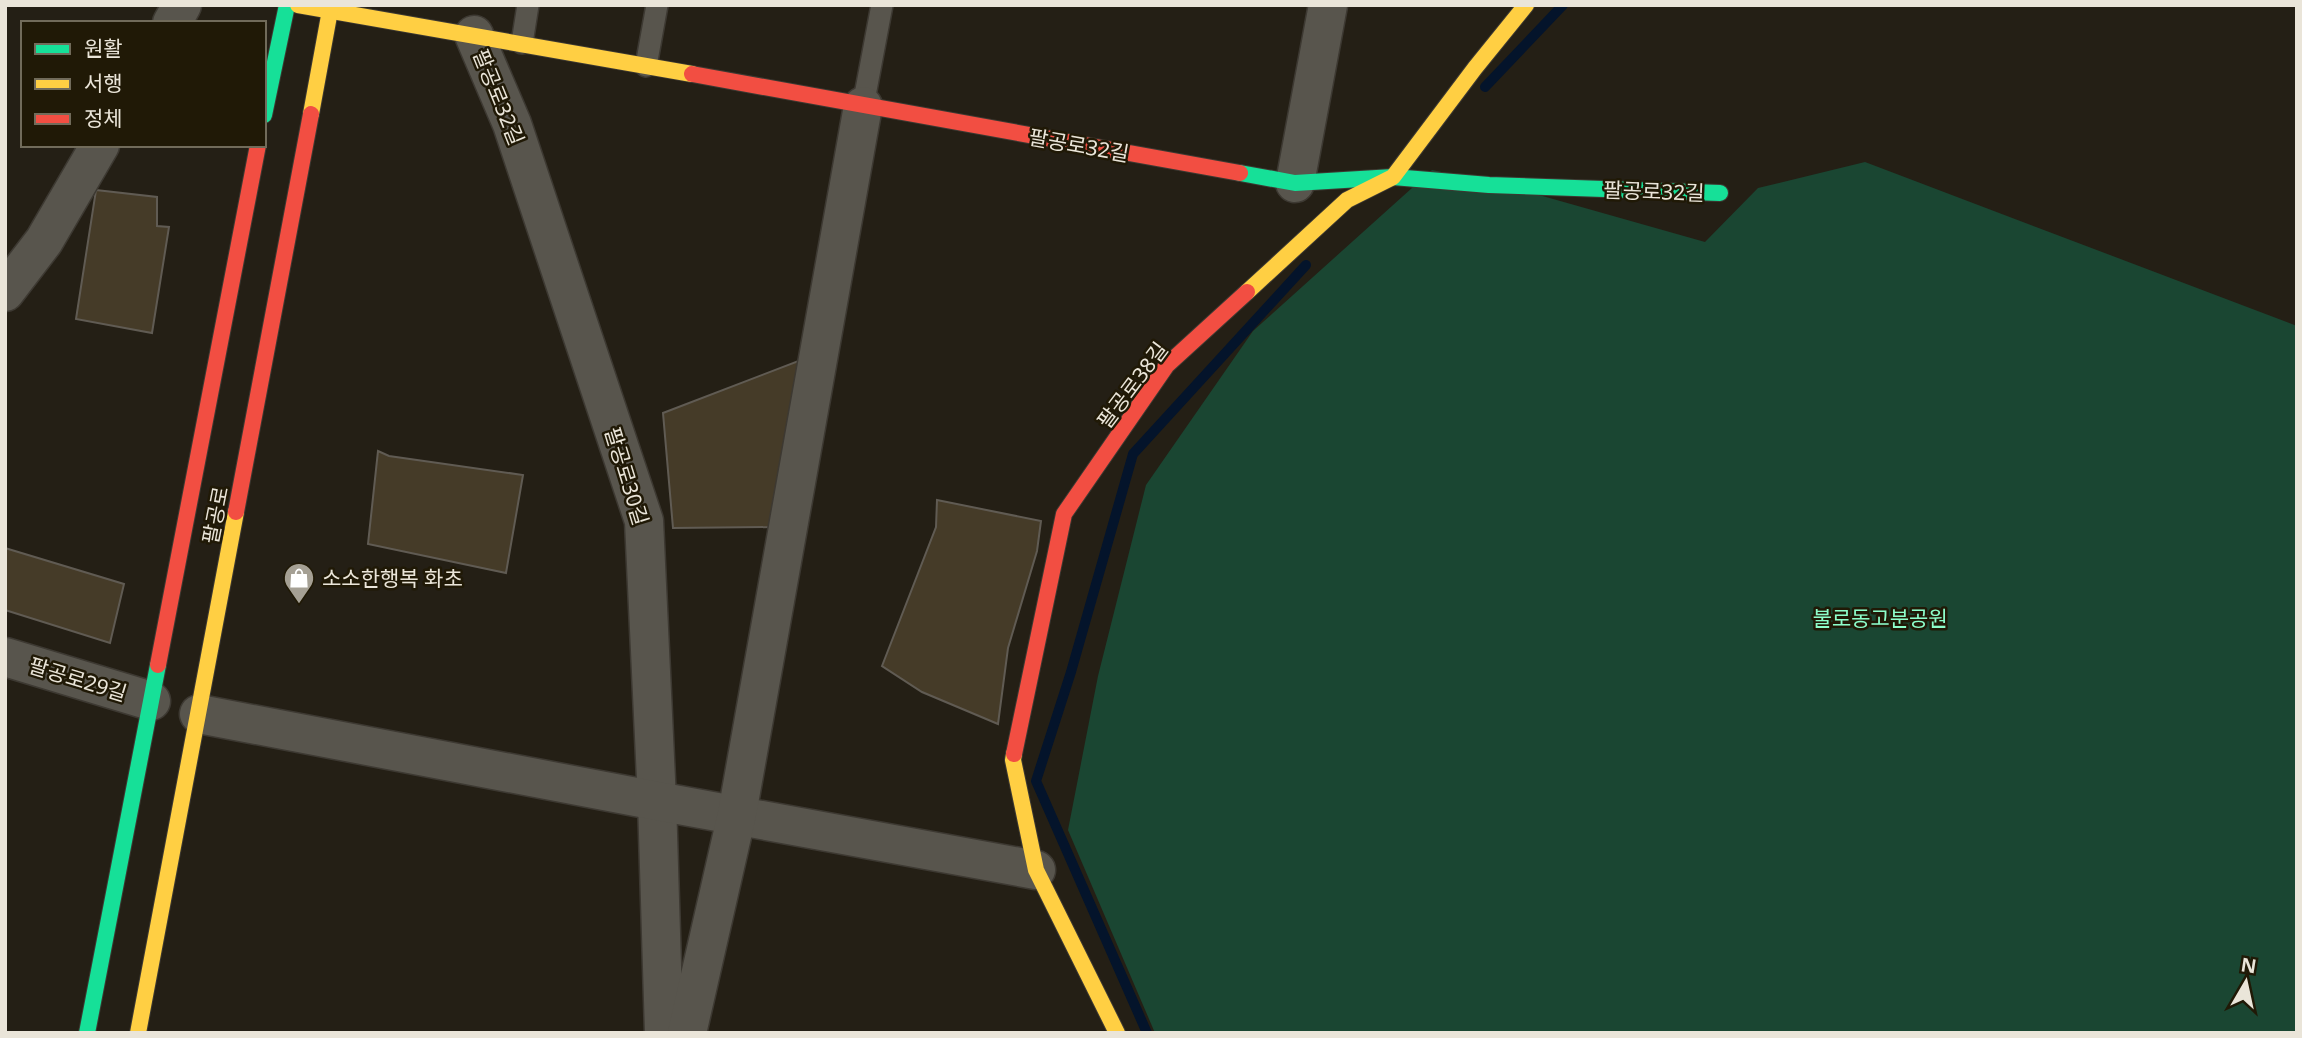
<svg xmlns="http://www.w3.org/2000/svg" width="2302" height="1038" viewBox="0 0 2302 1038" font-family="'Noto Sans','Noto Sans KR',sans-serif">
  <style>
    .green { fill: #1a4632 }
    .lines { fill: none; stroke-linecap: round; stroke-linejoin: round }
    .stream { stroke: #04142b; stroke-width: 10 }
    .building { fill: #453b28; stroke: #605b53; stroke-width: 2 }
    .lane-casing { stroke: #3d3932; stroke-width: 24 }
    .street-casing { stroke: #3d3932; stroke-width: 41 }
    .fast-casing { stroke: #3d3932; stroke-width: 18 }
    .slow-casing { stroke: #3d3932; stroke-width: 18 }
    .jam-casing { stroke: #3d3932; stroke-width: 18 }
    .lane { stroke: #58554d; stroke-width: 21 }
    .street { stroke: #58554d; stroke-width: 38 }
    .fast { stroke: #16e098; stroke-width: 16 }
    .slow { stroke: #ffcf43; stroke-width: 16 }
    .jam { stroke: #f24e42; stroke-width: 16 }
    .labels { text-anchor: middle; dominant-baseline: central; stroke-width: 5; stroke-linejoin: round; paint-order: stroke }
    .street-label { font-size: 21px; fill: #eae5d9; stroke: #201906 }
    .poi-label { font-size: 21px; fill: #eae5d9; stroke: #201906; text-anchor: start }
    .park-label { font-size: 21px; fill: #8dfecb; stroke: #201906 }
  </style>
  <rect width="100%" height="100%" fill="#241f15"/>
  <!-- green -->
  <polygon class="green" points="1865,162 2297,326 2297,1033 1155,1033 1068,830 1098,676 1146,485 1253,331 1432,170 1504,185 1705,242 1758,188"/>
  <g class="lines">
    <!-- stream -->
    <g class="stream">
      <polyline points="1485,87 1563,5"/>
      <polyline points="1147,1033 1036,781 1071,672 1133,454 1306,265"/>
    </g>
  </g>
  <!-- building -->
  <g class="building">
    <polygon points="96,190 157,197 157,226 169,227 152,333 76,319"/>
    <polygon points="801,360 775,527 673,528 663,413"/>
    <polygon points="378,451 389,456 523,475 506,573 368,544"/>
    <polygon points="937,500 1041,521 1037,551 1008,648 998,724 922,692 882,666 936,527"/>
    <polygon points="5,548 124,584 110,643 5,610"/>
  </g>
  <g class="lines">
    <!-- lane casing -->
    <g class="lane-casing">
      <g id="lane">
        <polyline points="522,43 528,5"/>
        <polyline points="646,66 657,5"/>
        <polyline points="863,106 882,5"/>
      </g>
    </g>
    <!-- street casing -->
    <g class="street-casing">
      <g id="street">
        <polyline points="172,23 182,5"/>
        <polyline points="474,35 512,124 644,521 657,801 664,1033"/>
        <polyline points="1295,183 1328,5"/>
        <polyline points="5,292 44,241 100,145"/>
        <polyline points="5,657 151,701"/>
        <polyline points="199,714 657,801 1036,870"/>
        <polyline points="687,1033 737,814 863,106"/>
      </g>
    </g>
    <!-- fast casing -->
    <g class="fast-casing">
      <g id="fast">
        <polyline points="264,115 287,5"/>
        <polyline points="1240,173 1295,183 1393,177 1489,185 1720,193"/>
        <polyline points="87,1033 158,665"/>
      </g>
    </g>
    <!-- slow casing -->
    <g class="slow-casing">
      <g id="slow">
        <polyline points="298,5 692,74"/>
        <polyline points="311,114 331,5"/>
        <polyline points="1247,292 1347,200 1393,177 1475,68 1526,5"/>
        <polyline points="1014,754 1013,760 1036,870 1117,1033"/>
        <polyline points="138,1033 236,512"/>
      </g>
    </g>
    <!-- jam casing -->
    <g class="jam-casing">
      <g id="jam">
        <polyline points="692,74 1240,173"/>
        <polyline points="236,512 311,114"/>
        <polyline points="158,665 258,145"/>
        <polyline points="1014,754 1064,514 1167,365 1247,292"/>
      </g>
    </g>
    <!-- lane -->
    <use href="#lane" class="lane"/>
    <!-- street -->
    <use href="#street" class="street"/>
    <!-- fast -->
    <use href="#fast" class="fast"/>
    <!-- slow -->
    <use href="#slow" class="slow"/>
    <!-- jam -->
    <use href="#jam" class="jam"/>
  </g>
  <!-- icons -->
  <defs>
    <g id="shop-pin" transform="scale(1.575)"><path d="M0 17L-7.5 6A9.5 9.5 0 1 1 7.5 6Z" fill="#a5a094" stroke="#201906"/><path d="M-5-2.5h2.3a2.7 3.5 0 0 1 5.4 0H5L5.5 6h-11ZM-1.5-2.5h3a1.5 2.3 0 0 0-3 0Z" fill="#fff"/></g>
  </defs>
  <g fill-rule="evenodd">
    <use href="#shop-pin" x="299" y="578"/>
  </g>
  <g class="labels">
    <!-- street labels -->
    <g class="street-label">
      <text transform="translate(499 97) rotate(68)">팔공로32길</text>
      <text transform="translate(1079 145) rotate(10)">팔공로32길</text>
      <text transform="translate(1654 191) rotate(2)">팔공로32길</text>
      <text transform="translate(1132 385) rotate(-53)">팔공로38길</text>
      <text transform="translate(627 476) rotate(73)">팔공로30길</text>
      <text transform="translate(215 515) rotate(-79)">팔공로</text>
      <text transform="translate(78 679) rotate(17)">팔공로29길</text>
    </g>
    <!-- poi labels -->
    <g class="poi-label">
      <text x="322" y="578">소소한행복 화초</text>
    </g>
    <!-- park labels -->
    <g class="park-label">
      <text x="1880" y="618">불로동고분공원</text>
    </g>
  </g>
  <!-- border -->
  <rect width="2302" height="1038" fill="none" stroke="#eae5d9" stroke-width="14"/>
  <!-- legend -->
  <rect x="21" y="21" width="245" height="126" fill="#201906" stroke="#716b5a" stroke-width="2"/>
  <rect x="35" y="44" width="35" height="10" fill="#16e098" stroke="#716b5a" stroke-width="2"/>
  <text x="84" y="56" font-size="21" fill="#eae5d9">원활</text>
  <rect x="35" y="79" width="35" height="10" fill="#ffcf43" stroke="#716b5a" stroke-width="2"/>
  <text x="84" y="91" font-size="21" fill="#eae5d9">서행</text>
  <rect x="35" y="114" width="35" height="10" fill="#f24e42" stroke="#716b5a" stroke-width="2"/>
  <text x="84" y="126" font-size="21" fill="#eae5d9">정체</text>
  <!-- north arrow -->
  <g transform="translate(2246 982) rotate(9)" stroke="#201906" stroke-width="5" paint-order="stroke">
  <path d="M0-5L12 26L0 18L-12 26Z" fill="#eae5d9"/>
  <text y="-10" font-size="19" font-weight="bold" text-anchor="middle" fill="#eae5d9">N</text>
  </g>
</svg>
